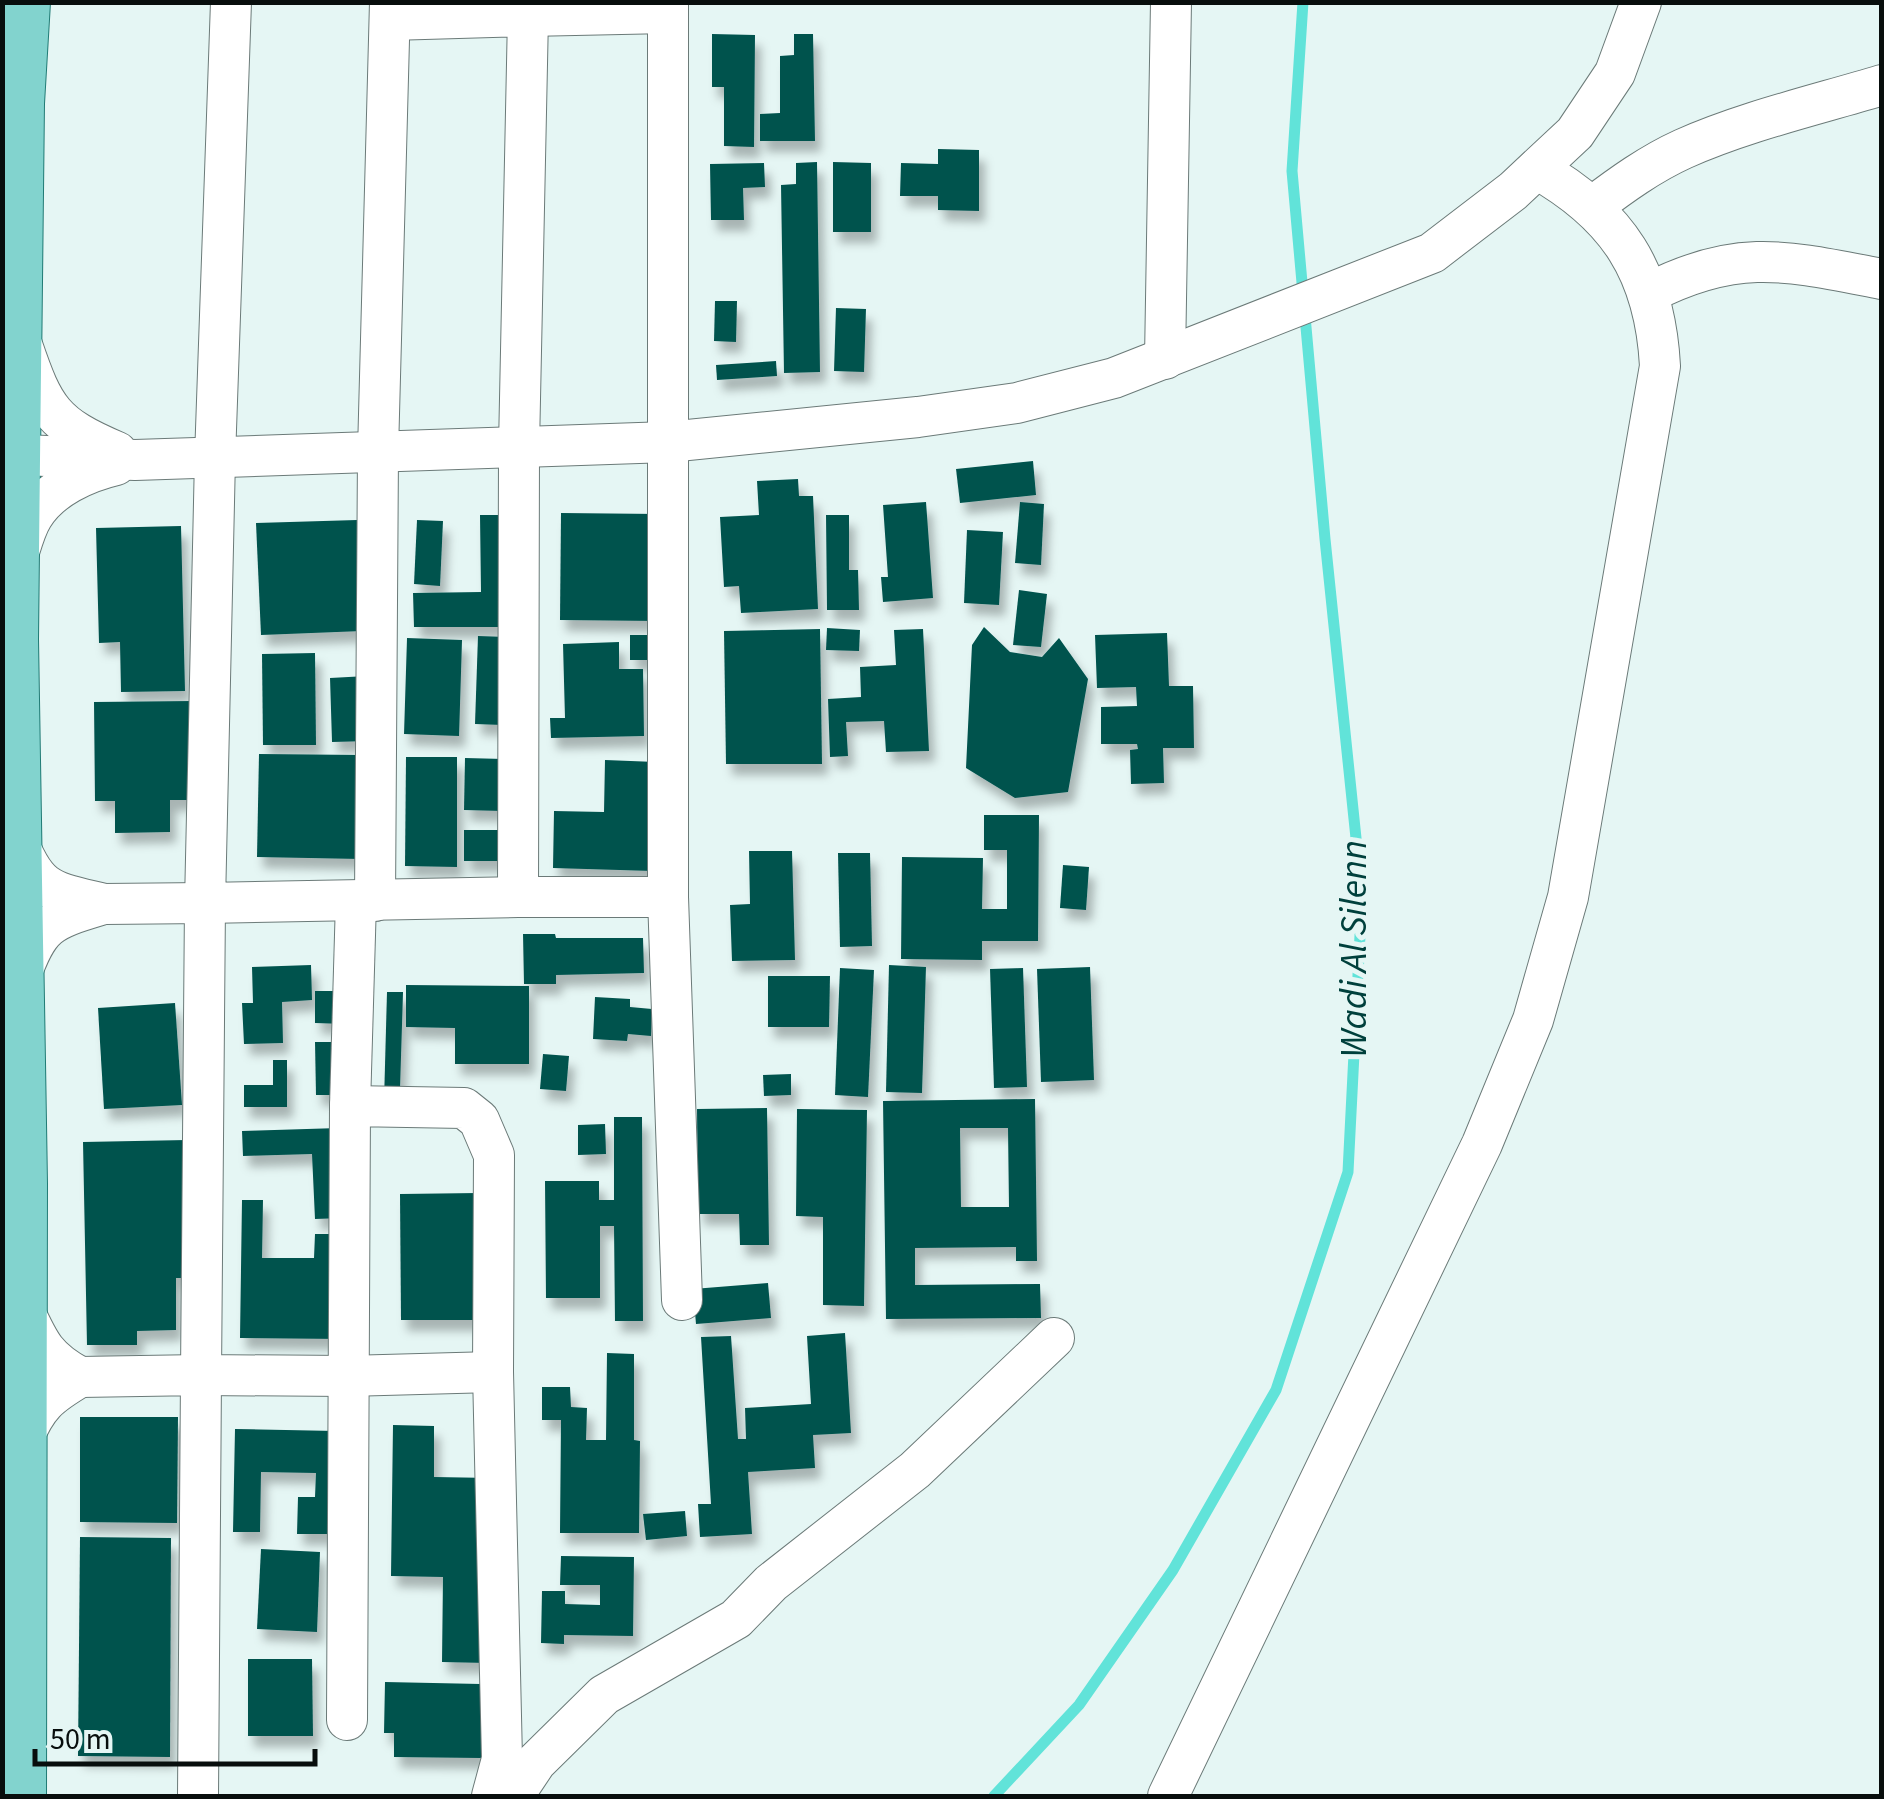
<svg xmlns="http://www.w3.org/2000/svg" width="1884" height="1799" viewBox="0 0 1884 1799" font-family="'Source Sans 3',sans-serif">
  <style>
    .lines { fill: none; stroke-linecap: round; stroke-linejoin: round }
    .stream { stroke: #61e3d9; stroke-width: 11 }
    .building { fill: #00534e; fill-rule: evenodd; filter: url(#shadow) }
    .minor-casing { stroke: #6b7a78; stroke-width: 42 }
    .major-casing { stroke: #217b75; stroke-width: 52 }
    .minor { stroke: #fff; stroke-width: 40 }
    .major { stroke: #82d3ce; stroke-width: 50 }
    .labels { text-anchor: middle; dominant-baseline: central; stroke-width: 10; stroke-linejoin: round; paint-order: stroke }
    .water-label { font-size: 38px; font-style: italic; fill: #00403c; stroke: #e5f6f4 }
  </style>
  <defs>
    <filter id="shadow"><feDropShadow dx="6" dy="11" stdDeviation="5" flood-color="#0004"/></filter>
  </defs>
  <rect width="100%" height="100%" fill="#e5f6f4"/>
  <g class="lines">
    <!-- stream -->
    <polyline class="stream" points="994,1796 1079,1705 1173,1570 1276,1390 1348,1172 1362,896 1325,539 1292,171 1303,2"/>
  </g>
  <!-- building -->
  <g class="building">
    <polygon points="712,34 755,35 754,147 724,146 724,87 712,87"/>
    <polygon points="794,34 813,34 815,141 760,141 760,114 780,113 780,56 794,55"/>
    <polygon points="938,149 979,150 979,211 938,210 938,196 900,196 901,163 938,164"/>
    <polygon points="817,162 820,372 784,373 781,185 796,184 796,163"/>
    <polygon points="833,162 871,163 871,232 833,232"/>
    <polygon points="764,163 765,187 743,188 744,220 711,220 710,164"/>
    <polygon points="715,301 737,301 736,342 714,341"/>
    <polygon points="836,308 866,309 864,372 834,371"/>
    <polygon points="776,361 777,376 717,380 716,365"/>
    <polygon points="1033,461 1036,495 960,503 956,469"/>
    <polygon points="798,479 799,496 813,496 818,609 741,613 739,586 724,587 720,517 759,515 757,481"/>
    <polygon points="926,502 933,598 883,602 881,577 888,577 883,505"/>
    <polygon points="1020,502 1044,504 1041,565 1015,563"/>
    <polygon points="561,513 659,514 659,621 560,620"/>
    <polygon points="480,515 512,515 513,627 414,627 413,593 481,592"/>
    <polygon points="826,515 849,515 849,570 858,570 859,610 827,610"/>
    <polygon points="357,520 362,631 261,635 256,523"/>
    <polygon points="417,520 443,521 440,586 414,584"/>
    <polygon points="181,526 185,691 121,692 120,642 99,643 96,528"/>
    <polygon points="967,530 1003,532 999,605 964,603"/>
    <polygon points="1019,590 1047,594 1041,647 1013,645"/>
    <polygon points="984,627 1010,652 1042,657 1059,638 1088,679 1068,792 1015,798 966,768 972,645"/>
    <polygon points="827,628 860,630 859,651 826,650"/>
    <polygon points="820,629 822,764 726,764 724,631"/>
    <polygon points="923,629 929,751 886,752 884,721 846,722 848,756 830,757 828,699 861,697 860,667 896,665 894,630"/>
    <polygon points="1167,633 1169,686 1193,686 1194,748 1163,748 1164,783 1131,784 1130,750 1138,749 1137,744 1101,744 1101,707 1137,706 1136,687 1097,688 1095,635"/>
    <rect x="630" y="635" width="26" height="25"/>
    <polygon points="478,636 507,637 503,725 475,724"/>
    <polygon points="407,638 462,640 459,736 404,734"/>
    <polygon points="619,642 619,669 643,669 644,736 551,738 550,718 565,718 563,644"/>
    <polygon points="315,653 316,745 263,745 262,654"/>
    <polygon points="367,676 368,741 332,742 330,678"/>
    <polygon points="193,701 195,800 170,800 170,832 115,833 115,801 95,801 94,702"/>
    <polygon points="259,754 362,755 361,859 257,857"/>
    <polygon points="406,757 457,757 457,867 405,866"/>
    <polygon points="465,758 504,759 503,811 464,810"/>
    <polygon points="605,760 656,762 653,871 553,868 554,811 604,812"/>
    <polygon points="984,815 1039,815 1038,941 982,941 982,960 901,959 902,857 983,858 982,909 1007,909 1007,850 984,850"/>
    <rect x="464" y="830" width="43" height="31"/>
    <polygon points="749,851 792,851 795,960 732,961 730,905 750,904"/>
    <polygon points="838,853 870,853 872,946 840,947"/>
    <polygon points="1063,865 1089,867 1086,910 1060,908"/>
    <polygon points="523,934 555,934 556,938 643,938 644,973 556,975 556,984 524,984"/>
    <polygon points="311,965 312,1000 282,1002 283,1043 244,1044 242,1003 253,1003 252,967"/>
    <polygon points="889,965 926,967 922,1093 886,1092"/>
    <polygon points="1090,967 1094,1080 1041,1082 1037,969"/>
    <polygon points="840,968 874,970 868,1097 835,1095"/>
    <polygon points="1023,968 1027,1087 994,1088 990,969"/>
    <polygon points="768,976 830,976 829,1027 768,1027"/>
    <polygon points="406,985 529,986 529,1064 455,1064 455,1028 406,1027"/>
    <polygon points="315,991 346,991 346,1024 315,1023"/>
    <polygon points="387,992 403,992 400,1089 384,1102"/>
    <polygon points="595,997 630,999 630,1007 652,1009 651,1036 628,1034 627,1041 593,1039"/>
    <polygon points="175,1003 182,1105 104,1109 98,1008"/>
    <polygon points="315,1042 345,1042 345,1095 316,1095"/>
    <polygon points="543,1054 569,1056 566,1091 540,1089"/>
    <polygon points="273,1060 287,1060 287,1107 244,1107 244,1085 273,1085"/>
    <polygon points="791,1074 791,1095 764,1096 763,1075"/>
    <path d="M1035,1099L1037,1261H1016V1247L915,1248V1285L1040,1284L1041,1318L886,1319L883,1101ZM960,1128H1008L1009,1207H961Z"/>
    <polygon points="767,1108 769,1245 740,1245 739,1214 698,1214 697,1109"/>
    <polygon points="797,1109 867,1110 864,1306 823,1305 823,1217 796,1216"/>
    <polygon points="614,1117 642,1117 643,1321 615,1321 614,1226 600,1226 600,1298 546,1298 545,1181 599,1181 599,1200 614,1200"/>
    <polygon points="605,1124 606,1154 578,1155 578,1125"/>
    <polygon points="339,1128 342,1218 315,1219 312,1154 243,1156 242,1131"/>
    <polygon points="187,1140 190,1278 176,1278 176,1330 137,1331 137,1345 87,1345 83,1142"/>
    <polygon points="478,1193 479,1320 401,1320 400,1194"/>
    <polygon points="242,1200 263,1200 262,1258 314,1258 315,1234 344,1234 343,1339 240,1338"/>
    <polygon points="768,1283 771,1318 696,1324 693,1289"/>
    <polygon points="845,1333 851,1433 813,1435 815,1468 748,1472 752,1534 700,1537 698,1504 711,1504 701,1337 731,1336 738,1439 746,1439 745,1408 811,1404 807,1336"/>
    <polygon points="607,1353 634,1354 634,1440 640,1441 639,1533 560,1533 561,1420 542,1420 542,1387 570,1387 571,1407 587,1408 586,1440 606,1440"/>
    <polygon points="80,1417 178,1417 177,1523 80,1522"/>
    <polygon points="393,1425 434,1426 434,1477 492,1478 488,1663 442,1662 443,1577 391,1576"/>
    <polygon points="235,1429 336,1431 334,1534 297,1534 298,1497 315,1497 316,1473 261,1472 260,1532 233,1532"/>
    <polygon points="685,1511 687,1536 646,1540 643,1514"/>
    <polygon points="80,1537 171,1538 170,1757 78,1756"/>
    <polygon points="261,1549 320,1552 317,1632 257,1629"/>
    <polygon points="561,1556 634,1557 633,1636 564,1635 564,1644 541,1643 542,1591 565,1591 565,1604 600,1605 600,1585 560,1585"/>
    <polygon points="248,1659 312,1659 313,1736 248,1736"/>
    <polygon points="385,1682 481,1684 481,1758 394,1757 394,1733 384,1733"/>
  </g>
  <g class="lines">
    <!-- minor casing -->
    <g class="minor-casing">
      <g id="minor">
        <polyline points="231,2 215,458 205,903 518,897"/>
        <polyline points="668,2 668,897 682,1300"/>
        <polyline points="528,16 668,13"/>
        <polyline points="390,20 528,16 519,447 518,897 668,897"/>
        <path d="M1592,207C1621,185 1650,164 1683,149C1746,121 1816,105 1882,85"/>
        <path d="M1649,293C1738,247 1788,261 1882,279"/>
        <path d="M22,345C44,410 53,425 117,452"/>
        <polyline points="1165,359 1171,2"/>
        <polyline points="2,454 135,460 668,442 918,417 1017,403 1114,378 1432,253 1513,191 1575,133 1615,73 1641,2"/>
        <path d="M18,555C22,542 26,527 33,516C50,488 86,472 116,465"/>
        <path d="M16,837C37,892 50,891 104,904C51,920 39,922 20,978"/>
        <polyline points="375,901 378,452 390,2"/>
        <polyline points="104,904 205,903 201,1375 347,1376 493,1372"/>
        <polyline points="350,1106 356,901"/>
        <path d="M23,1308C39,1343 45,1358 80,1377C48,1396 37,1405 23,1439"/>
        <polyline points="80,1377 201,1375 198,1796"/>
        <polyline points="347,1720 350,1106 464,1108 479,1120 494,1155 493,1372 502,1759 492,1796"/>
        <polyline points="495,1796 522,1783 536,1762 604,1695 736,1619 771,1583 915,1470 1054,1338"/>
        <path d="M1168,1796L1482,1144L1533,1020L1568,897L1660,366C1655,272 1618,215 1537,169"/>
      </g>
    </g>
    <!-- major casing -->
    <g class="major-casing">
      <polyline id="major" points="21,1796 22,1183 13,639 19,103 25,2"/>
    </g>
    <!-- minor -->
    <use href="#minor" class="minor"/>
    <!-- major -->
    <use href="#major" class="major"/>
  </g>
  <g class="labels">
    <!-- water labels -->
    <g class="water-label">
      <text transform="translate(1354 949) rotate(-90)">Wadi Al Silenn</text>
    </g>
  </g>
  <!-- border -->
  <rect width="1884" height="1799" fill="none" stroke="#080e0d" stroke-width="10"/>
  <!-- scale -->
  <path d="M35 1749v15h280v-15" fill="none" stroke="#080e0d" stroke-width="5"/>
  <text x="50" y="1749" font-size="30" fill="#080e0d" stroke="#e5f6f4" stroke-width="8" paint-order="stroke">50 m</text>
</svg>
